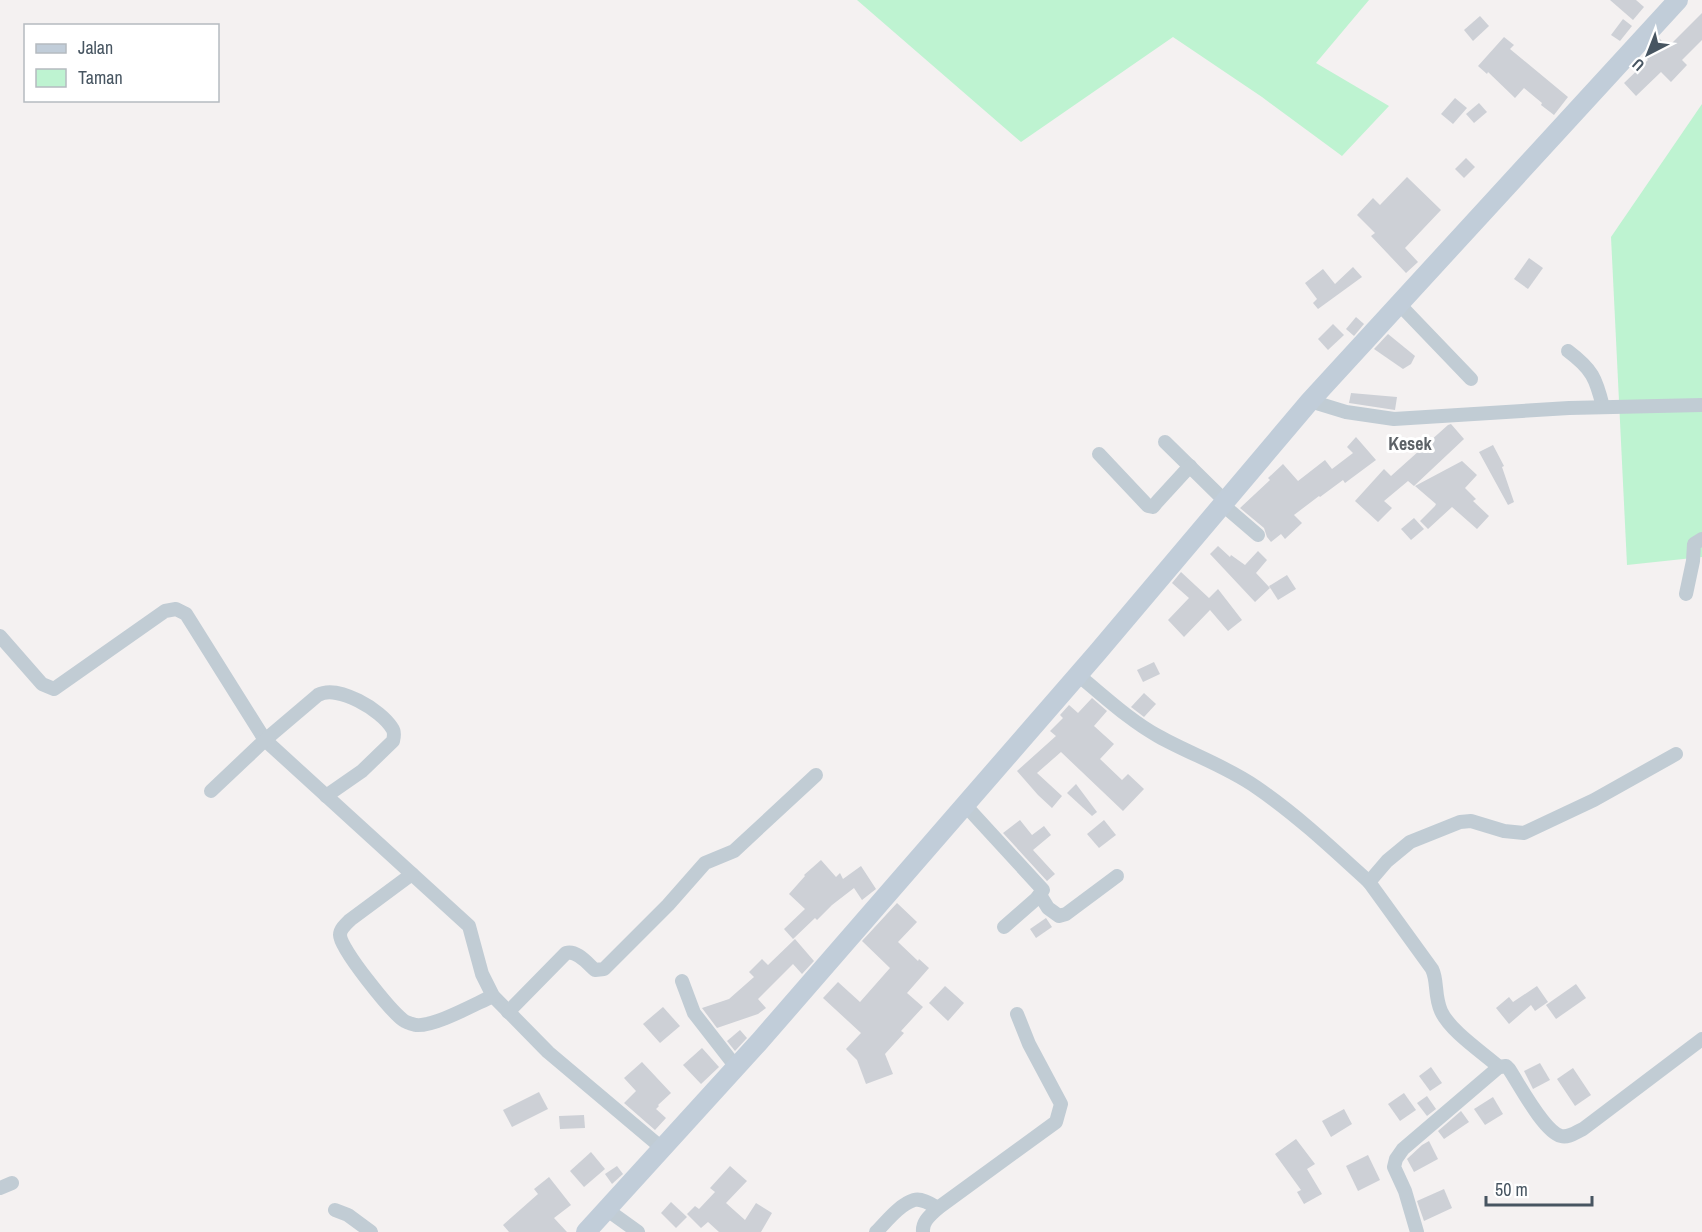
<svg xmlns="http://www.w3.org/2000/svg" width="1702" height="1232" viewBox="0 0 1702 1232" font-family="'Archivo Narrow',sans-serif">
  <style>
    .green { fill: #bef3d1 }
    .building { fill: #cdd0d6 }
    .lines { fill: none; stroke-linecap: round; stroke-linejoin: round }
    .minor { stroke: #c1ccd4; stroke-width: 14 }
    .secondary { stroke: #c1cdd9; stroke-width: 20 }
    .labels { text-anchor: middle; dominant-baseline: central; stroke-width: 6; stroke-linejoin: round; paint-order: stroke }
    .quarter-label { font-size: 18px; font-weight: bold; fill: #5d6267; stroke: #fff }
  </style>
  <rect width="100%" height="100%" fill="#f4f1f1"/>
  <!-- green -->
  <g class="green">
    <polygon points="857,0 1369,0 1316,63 1389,106 1342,156 1262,97 1173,37 1021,142"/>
    <polygon points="1702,104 1702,557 1627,565 1611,237"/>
  </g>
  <!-- building -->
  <g class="building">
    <polygon points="1610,0 1636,0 1644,7 1633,20"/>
    <polygon points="1702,13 1702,40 1682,60 1687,65 1671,82 1661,72 1636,96 1624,83 1648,60 1644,55 1659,38 1668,47"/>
    <polygon points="1480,16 1489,26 1473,41 1464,30"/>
    <polygon points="1623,19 1632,26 1620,41 1611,35"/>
    <polygon points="1504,37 1514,45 1510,49 1568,97 1554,115 1541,105 1542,103 1524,88 1515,98 1488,72 1487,74 1478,66"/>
    <polygon points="1455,98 1467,108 1453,124 1441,114"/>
    <polygon points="1479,103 1487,112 1474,123 1466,114"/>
    <polygon points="1466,158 1475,167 1464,178 1455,169"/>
    <polygon points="1407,177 1441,210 1405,248 1418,262 1406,273 1371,236 1375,233 1357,215 1373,198 1380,205"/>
    <polygon points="1529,258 1543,268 1528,289 1514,279"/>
    <polygon points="1353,267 1362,277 1318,309 1313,303 1317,299 1305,283 1323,269 1335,284"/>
    <polygon points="1356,317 1364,324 1354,336 1346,329"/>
    <polygon points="1333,324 1344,335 1328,350 1318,339"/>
    <polygon points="1388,334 1415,356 1411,364 1403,369 1374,349"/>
    <polygon points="1351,393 1397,397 1395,410 1349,403"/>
    <polygon points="1451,424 1464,439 1414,486 1408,481 1384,501 1392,508 1378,522 1355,501 1384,469 1391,476 1448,425"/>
    <polygon points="1356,437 1376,460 1345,483 1343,480 1320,497 1319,496 1294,515 1302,523 1285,539 1281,534 1271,542 1267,537 1264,528 1240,508 1270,480 1268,478 1283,464 1298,481 1325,460 1332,469 1353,453 1347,447"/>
    <polygon points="1493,445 1504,466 1502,467 1514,502 1508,505 1479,452"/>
    <polygon points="1462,461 1477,475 1465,488 1476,499 1473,501 1489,516 1477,529 1452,507 1428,529 1420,521 1435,506 1436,504 1415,486"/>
    <polygon points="1414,518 1424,529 1411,540 1401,529"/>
    <polygon points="1218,546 1230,557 1231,555 1245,565 1258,551 1267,560 1256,573 1270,588 1255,602 1210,554"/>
    <polygon points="1181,572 1209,598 1218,589 1242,620 1228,631 1210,610 1184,637 1168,620 1189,598 1172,583"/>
    <polygon points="1287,575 1296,589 1278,600 1269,586"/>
    <polygon points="1154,662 1160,674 1143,682 1137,670"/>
    <polygon points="1144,693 1156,704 1144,717 1131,707"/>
    <polygon points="1092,698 1107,711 1094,726 1114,744 1100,759 1122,780 1128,774 1144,789 1123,811 1061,752 1037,773 1062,796 1052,808 1038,795 1017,771 1056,736 1050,731 1063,718 1060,715 1069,705 1078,713"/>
    <polygon points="1076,784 1097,812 1092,816 1067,793"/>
    <polygon points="1020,820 1032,835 1044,826 1051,835 1033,850 1055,874 1047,881 1003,833"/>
    <polygon points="1104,820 1116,835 1099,848 1087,834"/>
    <polygon points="821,860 836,877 840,873 843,879 861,866 876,889 862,900 854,888 832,905 817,920 815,918 793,939 784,929 805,909 789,894 805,876 804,875"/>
    <polygon points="897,903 917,922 898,942 918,961 919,959 929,968 907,993 923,1007 901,1031 904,1033 885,1054 893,1074 866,1084 857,1060 846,1049 861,1033 823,998 838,982 860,1002 890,968 862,941"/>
    <polygon points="1046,918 1052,927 1036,938 1030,929"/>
    <polygon points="795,939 814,961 802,974 793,964 758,999 766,1008 758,1014 717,1028 702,1008 729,999 754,977 749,972 762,959 768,965"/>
    <polygon points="1576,984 1586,998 1556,1019 1546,1005"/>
    <polygon points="945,986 964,1003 948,1021 929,1003"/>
    <polygon points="1537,986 1548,1002 1535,1011 1531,1005 1509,1024 1496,1008 1509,997 1513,1002"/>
    <polygon points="663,1007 680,1026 660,1043 643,1024"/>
    <polygon points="740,1030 747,1038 735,1051 727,1041"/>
    <polygon points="702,1048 719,1067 701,1084 683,1065"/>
    <polygon points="642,1062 671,1093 658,1105 659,1106 656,1109 666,1118 655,1130 624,1103 636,1091 624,1078"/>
    <polygon points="1540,1063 1550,1080 1533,1089 1524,1071"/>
    <polygon points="1431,1067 1442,1083 1430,1091 1419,1076"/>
    <polygon points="1573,1068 1591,1095 1575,1106 1557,1079"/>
    <polygon points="539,1092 548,1109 512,1127 503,1110"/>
    <polygon points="1404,1093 1416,1110 1400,1121 1388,1104"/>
    <polygon points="1427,1096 1436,1109 1427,1116 1417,1103"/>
    <polygon points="1493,1097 1503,1114 1485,1125 1474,1109"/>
    <polygon points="1344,1109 1352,1124 1331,1137 1322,1121"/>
    <polygon points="1461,1111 1469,1122 1444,1139 1438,1131"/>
    <polygon points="584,1115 585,1128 560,1129 559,1116"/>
    <polygon points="1296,1139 1315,1164 1307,1169 1322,1194 1304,1204 1297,1192 1301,1190 1275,1154"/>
    <polygon points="1429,1141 1438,1159 1414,1172 1407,1159 1422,1145"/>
    <polygon points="591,1152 605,1169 584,1187 570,1171"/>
    <polygon points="1368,1155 1380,1180 1358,1191 1346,1166"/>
    <polygon points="617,1166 623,1174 612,1184 605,1174"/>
    <polygon points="730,1166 747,1181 726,1203 745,1220 756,1203 772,1213 761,1232 719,1232 708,1222 701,1228 687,1214 695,1206 699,1209 715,1192 710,1188"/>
    <polygon points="549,1177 571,1205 554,1218 567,1232 509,1232 503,1225 538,1194 534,1189"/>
    <polygon points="1444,1189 1452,1208 1424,1221 1417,1201"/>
    <polygon points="671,1202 687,1217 676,1228 661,1213"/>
  </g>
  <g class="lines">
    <!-- minor -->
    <g class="minor">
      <polyline points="1399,304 1471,379"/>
      <path d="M1568,351C1592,369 1596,378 1603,407"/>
      <polyline points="1310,401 1346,412 1394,419 1569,408 1702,405"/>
      <polyline points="1165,442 1226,502"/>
      <polyline points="1099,454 1148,506 1153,507 1157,502 1190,466"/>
      <polyline points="1223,505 1258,535"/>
      <polyline points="1686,594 1693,561 1694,544 1702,539"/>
      <polyline points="0,636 42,684 54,689 165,611 176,609 186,614 265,740 469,926 482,974 493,996 548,1052 663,1149"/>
      <path d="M1078,675C1104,696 1129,720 1158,736C1190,754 1226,766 1256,787C1297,815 1333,849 1369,882"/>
      <path d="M211,791L265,740L318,695C338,684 381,710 392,728C395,732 394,737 393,741L362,771L326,796"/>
      <polyline points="965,805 1043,890 1036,899 1004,927"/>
      <path d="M412,874L350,920C346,924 340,929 340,935C340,949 391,1011 403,1020C407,1023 412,1024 416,1025C434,1027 475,1004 493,996"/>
      <polyline points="1040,895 1048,908 1059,916 1066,914 1117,876"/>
      <polyline points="682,981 694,1013 736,1067"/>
      <path d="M508,1012L566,953C577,950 587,963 595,970L604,969L668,905L705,863L734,851L816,775"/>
      <path d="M1499,1067C1482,1052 1450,1031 1441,1011C1434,995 1438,981 1432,969L1369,882L1387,861L1410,842L1460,822L1471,821L1504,831L1524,833L1594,800L1676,754"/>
      <polyline points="0,1188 12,1183"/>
      <polyline points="606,1209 638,1232"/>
      <polyline points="335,1210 348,1215 371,1232"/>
      <path d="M876,1232C886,1222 900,1204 914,1200C922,1198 931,1204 938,1208"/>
      <path d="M923,1232C922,1221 931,1215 938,1208L1056,1122L1061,1104L1029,1044L1017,1014"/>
      <path d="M1417,1232L1405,1191L1394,1167L1396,1159L1403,1149L1499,1067L1506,1066L1509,1069C1519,1084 1544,1132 1561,1136C1569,1138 1576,1132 1583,1129L1702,1039"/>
    </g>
    <!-- secondary -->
    <polyline class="secondary" points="586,1232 759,1042 1097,653 1310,401 1678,0"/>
  </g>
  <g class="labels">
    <!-- quarter labels -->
    <g class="quarter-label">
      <text x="1410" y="443">Kesek</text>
    </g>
  </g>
  <!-- legend -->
  <rect x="24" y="24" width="195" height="78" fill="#ffffff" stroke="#b5bbc0" stroke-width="1.5"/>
  <rect x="36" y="44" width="30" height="9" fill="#c1cdd9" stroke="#b5bbc0" stroke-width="1.5"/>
  <text x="78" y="54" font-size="18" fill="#475561">Jalan</text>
  <rect x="36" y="69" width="30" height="18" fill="#bef3d1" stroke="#b5bbc0" stroke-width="1.5"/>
  <text x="78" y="84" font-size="18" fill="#475561">Taman</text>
  <!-- north arrow -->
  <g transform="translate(1648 54) rotate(222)" stroke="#ffffff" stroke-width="4.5" paint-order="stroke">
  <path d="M0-4.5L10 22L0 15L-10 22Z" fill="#475561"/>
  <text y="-9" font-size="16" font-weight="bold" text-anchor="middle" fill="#475561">U</text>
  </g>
  <!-- scale -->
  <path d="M1486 1196v9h106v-9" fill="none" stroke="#475561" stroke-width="3"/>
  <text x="1495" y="1196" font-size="18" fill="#475561" stroke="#ffffff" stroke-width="4.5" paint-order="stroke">50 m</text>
</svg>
